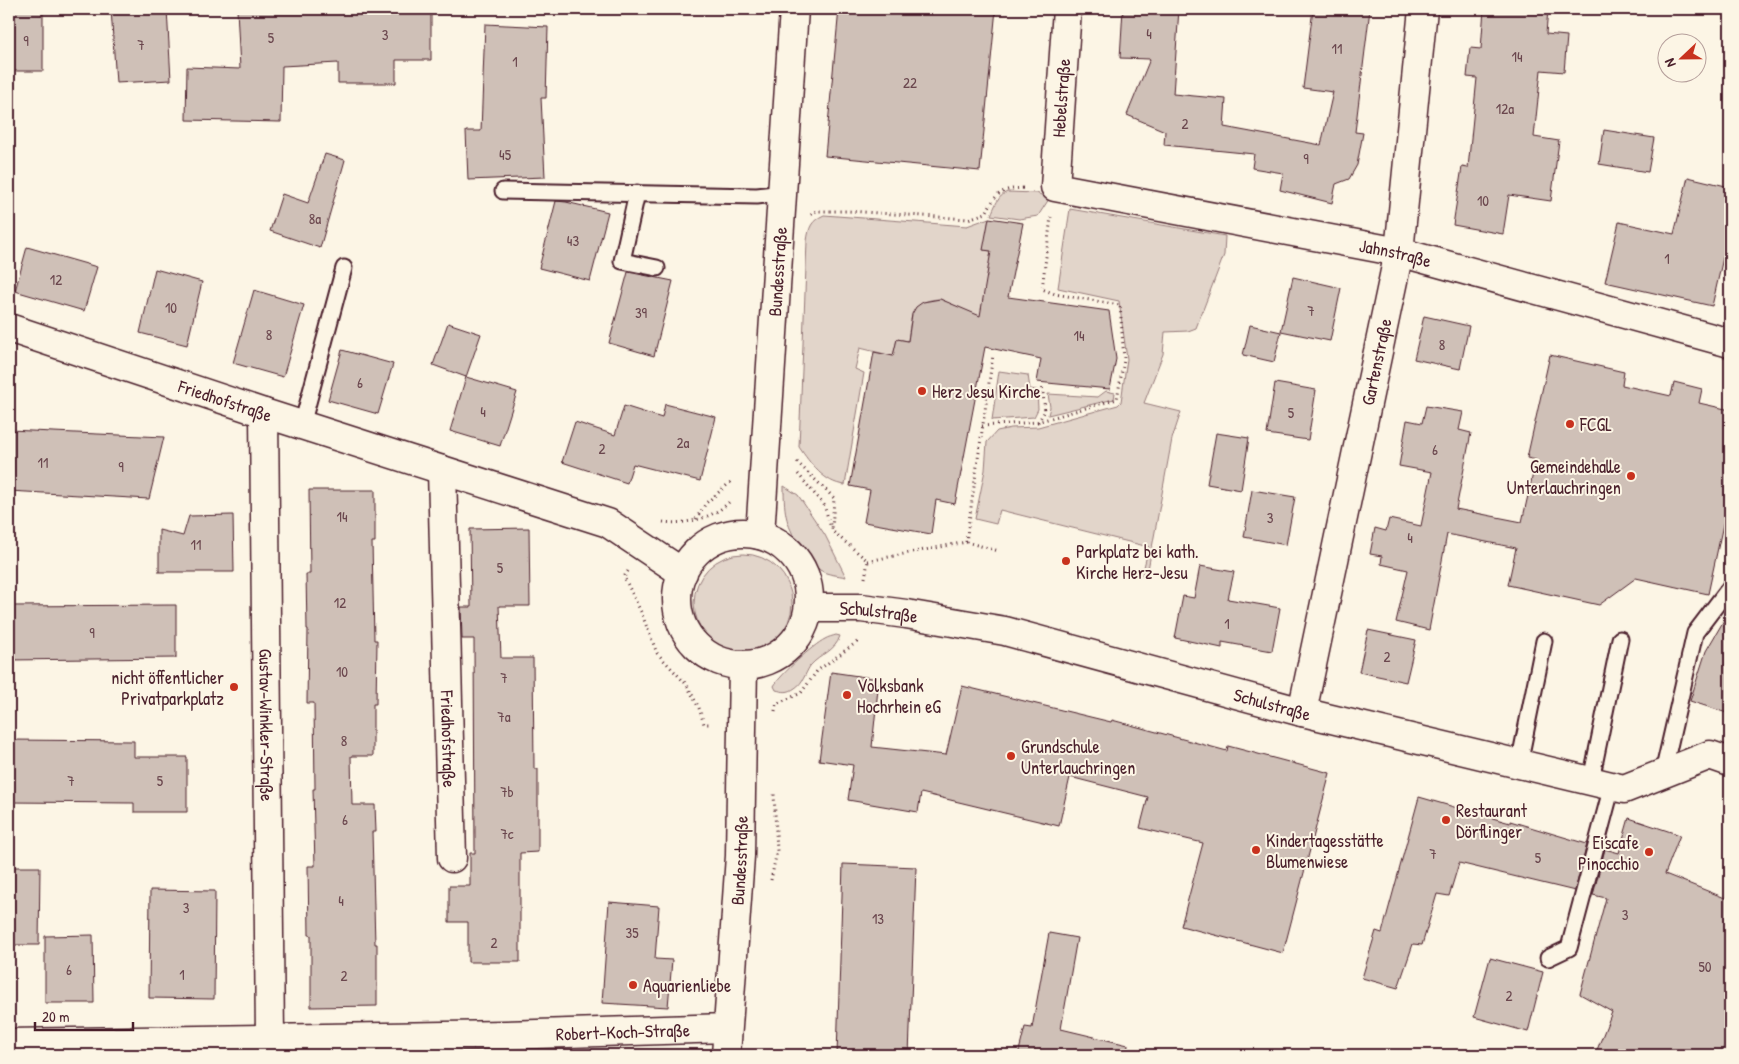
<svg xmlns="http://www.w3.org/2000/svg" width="1739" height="1064" viewBox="0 0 1739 1064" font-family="'Patrick Hand',sans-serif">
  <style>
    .green { fill: #e2d5ca; stroke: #967a7a }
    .building { fill: #cfc0b7; stroke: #4a1f2b }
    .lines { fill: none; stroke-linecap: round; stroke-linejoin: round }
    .lane-casing { stroke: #4a1f2b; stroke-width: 19 }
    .street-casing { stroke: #4a1f2b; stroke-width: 31 }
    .secondary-casing { stroke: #4a1f2b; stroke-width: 31 }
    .path { stroke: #4a1f2b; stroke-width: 3; stroke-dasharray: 1 4; stroke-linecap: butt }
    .lane { stroke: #fcf5e5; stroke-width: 15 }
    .street { stroke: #fcf5e5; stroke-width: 28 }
    .secondary { stroke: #fcf5e5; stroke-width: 28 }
    .poi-dot { fill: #c8321e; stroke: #fcf5e5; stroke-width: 2 }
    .labels { text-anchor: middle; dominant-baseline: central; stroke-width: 4; stroke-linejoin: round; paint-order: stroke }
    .number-label { font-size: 15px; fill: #6b474e }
    .street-label { font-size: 18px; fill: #4a1f2b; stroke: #fcf5e5 }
    .poi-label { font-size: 18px; fill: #4a1f2b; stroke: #fcf5e5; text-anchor: start }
  </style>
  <rect width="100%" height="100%" fill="#fcf5e5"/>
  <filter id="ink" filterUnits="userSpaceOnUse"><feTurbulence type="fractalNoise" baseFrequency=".02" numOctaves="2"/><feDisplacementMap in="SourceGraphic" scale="10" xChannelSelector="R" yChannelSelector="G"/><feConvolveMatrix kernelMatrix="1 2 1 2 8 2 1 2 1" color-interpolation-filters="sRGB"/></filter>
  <g filter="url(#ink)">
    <!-- green -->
    <g class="green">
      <path d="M1007,192L1037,193L1049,199L1038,216L1019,219L991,215C995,206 998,196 1007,192Z"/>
      <polygon points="1070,209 1225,236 1224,255 1196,328 1188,331 1165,332 1163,354 1144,403 1181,412 1172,439 1147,575 1142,575 1149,547 1000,510 996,524 975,519 985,470 987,442 997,431 1011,428 1038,427 1118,405 1121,402 1127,359 1119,301 1058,288"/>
      <path d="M824,215L967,226L989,218L984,250L991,251L989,322L940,299C911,300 911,317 908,341L897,339L893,356L860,348L855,369L864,373L845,485C824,483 810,463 799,447L807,241C809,227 811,221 824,215Z"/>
      <polygon points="999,371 1028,375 1030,389 1037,390 1038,409 1034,417 992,420"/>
      <polygon points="1106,391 1115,393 1114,399 1048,415 1050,407 1048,394 1098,397"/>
      <path d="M784,486L798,495L825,535L846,577C838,575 827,575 820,570C812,564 807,556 802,549C786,526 784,514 784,486Z"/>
      <circle cx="743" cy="603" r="49"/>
      <path d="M836,635L840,636C835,652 820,654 810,666C805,674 803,683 795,688C788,693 784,692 776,690L774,686C780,675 813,645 825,639C828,637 833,636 836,635Z"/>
    </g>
    <!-- building -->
    <g class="building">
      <rect x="9" y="9" width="34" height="62"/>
      <polygon points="111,9 167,9 171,80 116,83"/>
      <polygon points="237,9 431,9 431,60 396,60 396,83 338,83 338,63 282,66 281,122 186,120 187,67 240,69"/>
      <polygon points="839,9 996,9 980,171 825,156"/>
      <polygon points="1123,9 1179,9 1173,94 1226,99 1224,127 1321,145 1333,92 1303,88 1313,9 1370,9 1355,132 1363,133 1357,165 1349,179 1336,184 1332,203 1280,190 1283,173 1252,168 1254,154 1164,145 1165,131 1127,115 1150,59 1120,58"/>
      <polygon points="1484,9 1548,9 1546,34 1567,36 1564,72 1541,70 1534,137 1559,141 1551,201 1509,195 1503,234 1453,225 1462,167 1468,168 1477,78 1467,77 1470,48 1481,49"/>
      <polygon points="485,24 548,27 546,98 541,98 545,177 468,180 466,131 481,131"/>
      <polygon points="1604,130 1654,138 1648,172 1599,164"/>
      <polygon points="325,154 345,160 320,248 270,231 282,194 308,203"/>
      <polygon points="1688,177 1730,187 1730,227 1712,306 1605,282 1619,222 1674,234"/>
      <polygon points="556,201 566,202 608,212 590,281 539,268"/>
      <polygon points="989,218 1023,223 1008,297 1109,311 1116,359 1110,389 1037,382 1041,359 985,347 955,504 936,500 931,534 864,522 870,490 850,486 874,352 893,356 897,339 908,341 912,314 916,307 923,302 940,299 980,316 991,251 983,250"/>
      <polygon points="27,247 97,267 84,311 15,291"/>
      <polygon points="155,269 202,282 187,345 140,333"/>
      <polygon points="628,272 673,281 654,356 609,343"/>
      <polygon points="1293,277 1341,288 1330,341 1281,331"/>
      <polygon points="254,290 304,305 283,377 233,363"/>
      <polygon points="1424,316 1469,326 1460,369 1414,359"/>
      <polygon points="448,323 481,334 466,377 433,365"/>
      <polygon points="1250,325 1281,332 1274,362 1243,355"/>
      <polygon points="342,350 393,364 378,414 328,400"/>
      <polygon points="1550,355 1624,372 1622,385 1671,396 1674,382 1702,389 1699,403 1730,410 1730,492 1708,594 1636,578 1599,605 1508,585 1516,548 1447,534 1429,630 1396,622 1408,570 1381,564 1382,556 1370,554 1375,528 1386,531 1389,519 1421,526 1432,472 1399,466 1407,420 1422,423 1426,406 1463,412 1459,430 1471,433 1456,509 1522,522 1536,460 1527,458"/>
      <polygon points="466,377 517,392 500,446 450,431"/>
      <polygon points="1275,383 1316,390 1308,440 1267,434"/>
      <polygon points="665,404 716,417 700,481 633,464 627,483 562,462 575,422 615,435 624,406 662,418"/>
      <polygon points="9,430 164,437 149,499 9,491"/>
      <polygon points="1216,433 1249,438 1241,490 1207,484"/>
      <polygon points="309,490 375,490 375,542 372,542 374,640 377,640 376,704 373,704 373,756 351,756 352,805 375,805 376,832 372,832 375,944 377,944 377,1006 311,1007 311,935 309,935 308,866 315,866 313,789 315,789 314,703 307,703 308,629 307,629 306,574 310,574"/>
      <polygon points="1252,490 1295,497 1286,545 1244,537"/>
      <polygon points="233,515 234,572 159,572 159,530 183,536 189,516"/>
      <polygon points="529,528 530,606 499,606 501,658 533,658 534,769 538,769 538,852 520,853 520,962 468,962 468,922 449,922 449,886 470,886 470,853 475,853 474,639 462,639 461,607 471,607 470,529"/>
      <polygon points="1200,566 1234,572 1228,599 1280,608 1272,651 1222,642 1222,648 1175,638 1183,596 1194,598"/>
      <polygon points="176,605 176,658 9,660 9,606"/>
      <polygon points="1730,610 1730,714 1690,701 1706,651"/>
      <polygon points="1368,630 1416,640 1406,682 1359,672"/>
      <polygon points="831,672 879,679 872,747 946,755 962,686 1111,722 1112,720 1227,751 1228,746 1330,773 1283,953 1181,926 1203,843 1140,828 1148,797 1070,777 1059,826 921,793 918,812 848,800 853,765 819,760"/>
      <polygon points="9,740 134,741 134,757 187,757 187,812 134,812 134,803 9,802"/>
      <polygon points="1419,797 1510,823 1510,821 1587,844 1575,891 1459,863 1449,896 1437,894 1422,945 1413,944 1398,988 1362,978 1376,931 1382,933"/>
      <polygon points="1629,818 1680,835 1665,874 1730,900 1730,1032 1721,1055 1595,1055 1612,1012 1580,994 1606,898 1593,895 1605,849 1619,853"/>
      <polygon points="843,864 916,867 909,1055 837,1055"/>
      <polygon points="9,867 40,867 39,945 9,945"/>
      <polygon points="150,890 215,891 214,999 149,998"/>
      <polygon points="609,902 659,906 655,959 672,960 668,1007 602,1003"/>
      <polygon points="1049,933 1077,938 1061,1029 1128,1045 1127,1055 1018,1055 1025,1027 1032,1028"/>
      <polygon points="93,935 94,1003 45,1003 45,936"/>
      <polygon points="1490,958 1543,972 1528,1032 1474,1017"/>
    </g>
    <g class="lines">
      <!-- lane casing -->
      <g class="lane-casing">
        <g id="lane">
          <polyline points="503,191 757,196 783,193"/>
          <polyline points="637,193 622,261 657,268"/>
          <polyline points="302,425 344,268"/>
          <polyline points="1519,764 1544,641"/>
          <polyline points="1663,773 1695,633 1730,587"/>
          <polyline points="1591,780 1620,639"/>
          <polyline points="1548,958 1569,948 1612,786"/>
        </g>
      </g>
      <!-- street casing -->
      <g class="street-casing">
        <g id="street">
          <path id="s1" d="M1067,9L1055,187L1399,252L1730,343"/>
          <path id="s2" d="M9,328L264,413L608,523L683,573"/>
          <path id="s3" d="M264,413L270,1039"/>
          <path id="s4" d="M442,470L452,858"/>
          <path id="s5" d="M809,608H861L906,614L1005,631L1302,712L1624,789L1710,755L1730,762"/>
          <path id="s6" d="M1302,712L1399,252L1423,9"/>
          <path id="s7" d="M9,1043L505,1035L727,1028"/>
        </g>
      </g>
      <!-- secondary casing -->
      <g class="secondary-casing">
        <g id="secondary">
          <circle cx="743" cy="599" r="66"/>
          <path id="s8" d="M760,535L794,9"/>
          <path id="s9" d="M726,1055L740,856L743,665"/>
        </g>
      </g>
      <!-- path -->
      <g class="path">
        <path d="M811,215L816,211H848L968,219L986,213C997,191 1002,189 1025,188"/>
        <polyline points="1038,422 1045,411 1042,385"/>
        <polyline points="982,426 1037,422 1117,399 1124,360 1120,305 1055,294 1042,289 1051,217"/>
        <polyline points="797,462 834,498 832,531"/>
        <polyline points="798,474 824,505 832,531 868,561"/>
        <polyline points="696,519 706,503 733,480"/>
        <path d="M663,522C686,525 715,518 731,500"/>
        <polyline points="966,542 993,355"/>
        <polyline points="868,561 966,542 999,551"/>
        <polyline points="628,571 624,577 641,612 657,653 687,685 699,708 704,724 712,724"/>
        <polyline points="865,578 868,561"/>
        <polyline points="775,711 776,704 801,693 817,671 857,642 857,639"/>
        <polyline points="771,880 777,851 774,794"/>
      </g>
      <!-- lane -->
      <use href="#lane" class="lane"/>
      <!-- street -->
      <use href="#street" class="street"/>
      <!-- secondary -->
      <use href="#secondary" class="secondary"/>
    </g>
  </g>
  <!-- markers -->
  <g class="poi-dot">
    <circle cx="922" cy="391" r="5"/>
    <circle cx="1570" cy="424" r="5"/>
    <circle cx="1631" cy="476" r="5"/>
    <circle cx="1066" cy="561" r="5"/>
    <circle cx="234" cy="687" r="5"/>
    <circle cx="847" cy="695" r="5"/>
    <circle cx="1011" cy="756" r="5"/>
    <circle cx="1446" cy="820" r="5"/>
    <circle cx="1256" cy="850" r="5"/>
    <circle cx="1649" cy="852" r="5"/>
    <circle cx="633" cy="985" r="5"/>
  </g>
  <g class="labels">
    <!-- number labels -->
    <g class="number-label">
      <text x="1149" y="33">4</text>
      <text x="385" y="34">3</text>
      <text x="271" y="37">5</text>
      <text x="26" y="40">9</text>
      <text x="141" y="44">7</text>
      <text x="1337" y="48">11</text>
      <text x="1517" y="56">14</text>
      <text x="515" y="61">1</text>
      <text x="910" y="82">22</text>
      <text x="1505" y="108">12a</text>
      <text x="1185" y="123">2</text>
      <text x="505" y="154">45</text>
      <text x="1306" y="158">9</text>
      <text x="1483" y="200">10</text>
      <text x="315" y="218">8a</text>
      <text x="573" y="240">43</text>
      <text x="1667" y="258">1</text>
      <text x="56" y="279">12</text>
      <text x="171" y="307">10</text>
      <text x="1311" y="310">7</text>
      <text x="641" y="312">39</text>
      <text x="269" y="334">8</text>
      <text x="1079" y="335">14</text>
      <text x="1442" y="344">8</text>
      <text x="360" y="382">6</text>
      <text x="483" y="411">4</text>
      <text x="1291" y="412">5</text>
      <text x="683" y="442">2a</text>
      <text x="602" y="448">2</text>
      <text x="1435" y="449">6</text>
      <text x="43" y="462">11</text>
      <text x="121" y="466">9</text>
      <text x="342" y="516">14</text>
      <text x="1270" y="517">3</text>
      <text x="1410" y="537">4</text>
      <text x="196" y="544">11</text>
      <text x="500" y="567">5</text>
      <text x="340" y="602">12</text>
      <text x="1227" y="623">1</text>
      <text x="92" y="632">9</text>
      <text x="1387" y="656">2</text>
      <text x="342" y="671">10</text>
      <text x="504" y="677">7</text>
      <text x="504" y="716">7a</text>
      <text x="344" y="740">8</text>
      <text x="71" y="780">7</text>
      <text x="160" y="780">5</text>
      <text x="507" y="791">7b</text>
      <text x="345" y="819">6</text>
      <text x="507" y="833">7c</text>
      <text x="1433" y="853">7</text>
      <text x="1538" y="857">5</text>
      <text x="341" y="900">4</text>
      <text x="186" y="907">3</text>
      <text x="1625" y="914">3</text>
      <text x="878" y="918">13</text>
      <text x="632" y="932">35</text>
      <text x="494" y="942">2</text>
      <text x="1705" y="966">50</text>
      <text x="69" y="969">6</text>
      <text x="182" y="974">1</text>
      <text x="344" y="975">2</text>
      <text x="1509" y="995">2</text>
    </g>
    <!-- street labels -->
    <g class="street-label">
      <text transform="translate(1061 98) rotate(-86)">Hebelstraße</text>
      <text stroke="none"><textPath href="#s1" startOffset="525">Jahnstraße</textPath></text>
      <text stroke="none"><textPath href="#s8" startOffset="264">Bundesstraße</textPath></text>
      <text stroke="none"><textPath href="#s6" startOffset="358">Gartenstraße</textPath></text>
      <text stroke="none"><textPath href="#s2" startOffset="228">Friedhofstraße</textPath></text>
      <text stroke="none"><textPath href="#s5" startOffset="70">Schulstraße</textPath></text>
      <text stroke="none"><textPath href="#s5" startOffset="475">Schulstraße</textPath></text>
      <text stroke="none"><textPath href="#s3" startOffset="312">Gustav-Winkler-Straße</textPath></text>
      <text stroke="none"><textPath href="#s4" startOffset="269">Friedhofstraße</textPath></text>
      <text stroke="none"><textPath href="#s9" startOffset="195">Bundesstraße</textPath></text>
      <text stroke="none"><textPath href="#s7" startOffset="614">Robert-Koch-Straße</textPath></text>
    </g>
    <!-- poi labels -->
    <g class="poi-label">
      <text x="932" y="391">Herz Jesu Kirche</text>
      <text x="1580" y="424">FCGL</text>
      <text x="1621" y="466" text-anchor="end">Gemeindehalle<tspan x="1621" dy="21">Unterlauchringen</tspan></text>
      <text x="1076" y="551">Parkplatz bei kath.<tspan x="1076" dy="21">Kirche Herz-Jesu</tspan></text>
      <text x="224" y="677" text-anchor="end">nicht öffentlicher<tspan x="224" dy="21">Privatparkplatz</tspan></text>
      <text x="857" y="685">Volksbank<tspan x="857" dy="21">Hochrhein eG</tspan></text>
      <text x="1021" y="746">Grundschule<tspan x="1021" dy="21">Unterlauchringen</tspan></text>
      <text x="1456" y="810">Restaurant<tspan x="1456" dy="21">Dörflinger</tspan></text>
      <text x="1266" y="840">Kindertagesstätte<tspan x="1266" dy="21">Blumenwiese</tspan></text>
      <text x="1639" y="842" text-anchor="end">Eiscafe<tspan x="1639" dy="21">Pinocchio</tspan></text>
      <text x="643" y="985">Aquarienliebe</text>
    </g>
  </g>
  <!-- margin -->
  <rect width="1739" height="1064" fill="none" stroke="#fcf5e5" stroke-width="30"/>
  <rect x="15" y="15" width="1709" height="1034" fill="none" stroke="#4a1f2b" stroke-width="2" filter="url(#ink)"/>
  <!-- north arrow -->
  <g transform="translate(1682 58) rotate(248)"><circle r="24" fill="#fcf5e5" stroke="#b59f9b"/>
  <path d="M0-4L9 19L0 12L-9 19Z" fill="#c8321e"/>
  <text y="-8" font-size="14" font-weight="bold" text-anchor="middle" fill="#4a1f2b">N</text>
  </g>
  <!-- scale -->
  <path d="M35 1022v8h98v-8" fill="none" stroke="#4a1f2b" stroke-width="2.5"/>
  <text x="42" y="1022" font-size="15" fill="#4a1f2b" stroke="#fcf5e5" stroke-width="4" paint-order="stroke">20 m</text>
</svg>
